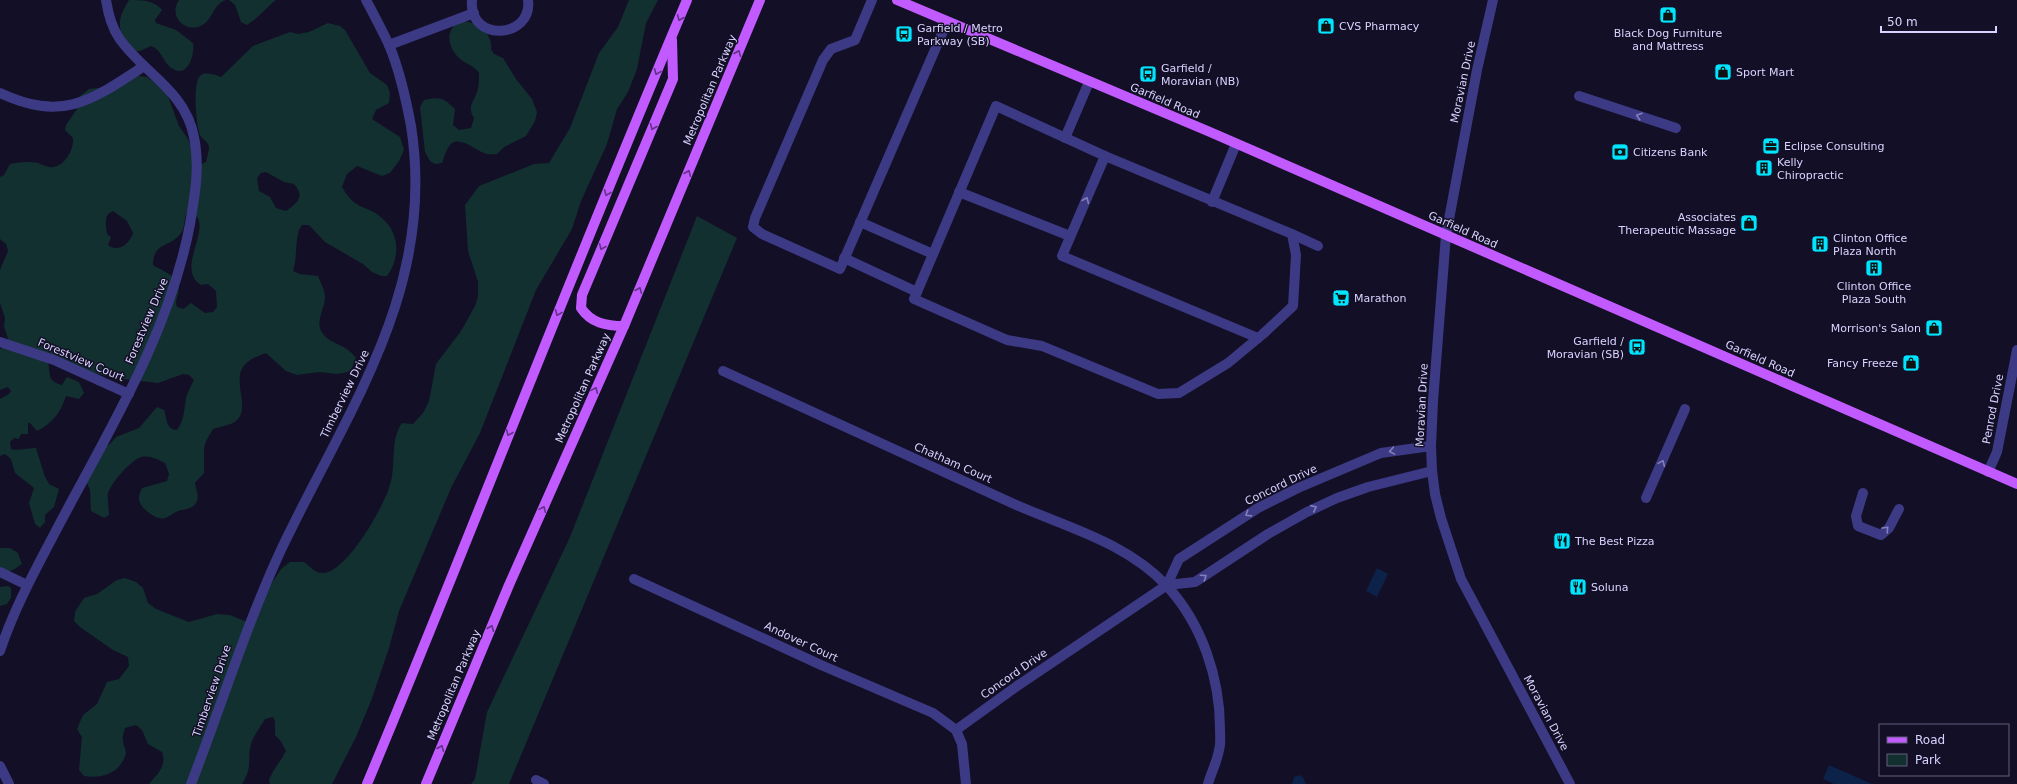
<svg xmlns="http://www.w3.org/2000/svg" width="2017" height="784" viewBox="0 0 2017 784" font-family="'DejaVu Sans',sans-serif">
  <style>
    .green { fill: #12302f; fill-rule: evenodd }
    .water { fill: #0c2248 }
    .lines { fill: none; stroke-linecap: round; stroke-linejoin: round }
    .minor { stroke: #3d3a85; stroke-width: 10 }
    .major { stroke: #c25bff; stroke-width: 10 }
    .oneway { stroke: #623188 }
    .oneway2 { stroke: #837fbc }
    .labels { text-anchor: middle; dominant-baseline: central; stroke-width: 3; stroke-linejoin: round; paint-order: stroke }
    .poi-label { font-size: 11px; fill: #d9d4ff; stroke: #130f26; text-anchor: start }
    .street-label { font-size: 11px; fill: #d9d4ff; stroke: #130f26 }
  </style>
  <rect width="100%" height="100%" fill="#130f26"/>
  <!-- green -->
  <g class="green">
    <path d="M129,0C142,0 154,0 162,10L155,20L156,23L176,30L193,43C195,53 189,76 175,70C162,64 163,50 151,46L140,51H132C118,32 115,22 129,0Z"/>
    <path d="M179,0H226C212,4 213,23 198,27C182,31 169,14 179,0Z"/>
    <path d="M229,0H276C267,7 256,20 247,25L241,22L235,5Z"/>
    <path d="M629,0H658L646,23L637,69L628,92L617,109L607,144L581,201L572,229L536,290L480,433L451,488L399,611L389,648L371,701L356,737L332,784H270L269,780C273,769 281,761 286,751L280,740L275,735V722L273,717L265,719C262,724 254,736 252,741C246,758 254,766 242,784H149C157,774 167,767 162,752L148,744L142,730L136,725L125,728C124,732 122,737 123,741C123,745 126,749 126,753C121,773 102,779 84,776L79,770L82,737L77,729L83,715L97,704L107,682L119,679L129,666L128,657L113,650L80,627L74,621L75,612L84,598L97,594L117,580L125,578L136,582L143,588L148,603L156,609L189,622L217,614L230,615L247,622L281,569L290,562H304C311,567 315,574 324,573C348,570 382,509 389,488C397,467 389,441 402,423L413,424L423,413L429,401L436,364L461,331L475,306L478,296V282L468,251L465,205L479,186L534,164L549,163L570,128L599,53L618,27Z"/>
    <path d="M460,21C475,21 493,32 491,49L494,54L503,58L516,79L532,99L537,112L535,121L526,136L504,147L497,154C493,154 488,155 484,153C475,150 456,132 448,148C445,153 444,158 442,163L435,164L430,161L425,152L420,107L424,100C439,97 443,97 455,109L453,125L459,130L471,128L474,118C467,107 473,103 477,92C479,86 479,79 479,73C474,65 465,64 459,58C447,46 445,30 460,21Z"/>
    <path d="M328,23L340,26L345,30L370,73L387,85L390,93L389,103L376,110L372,119L400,137L404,150L399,161L390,173L382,176L357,166L347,174L342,187C357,213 366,203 383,219C400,234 400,259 387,276H381L372,272L363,264L325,242L309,225H302C294,235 298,257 293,271L300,274L318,276C320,282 325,290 325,297C325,310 313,323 324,335C332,345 345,343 356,358L352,368L348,372L337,374L319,372L297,375L286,371L266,353C261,355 254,357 249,361C227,376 253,407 236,421C231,425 219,427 213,429L206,441L204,448V473L195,483C196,490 199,494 197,501C192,511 184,508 176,512C170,515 166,520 159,518C151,516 138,506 139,497C139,494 141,491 142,488L167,481L169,474L165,463C157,459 149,455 141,457C130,461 112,482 108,493C107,499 109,509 109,515L104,518L91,511L90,490L87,483L102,449L110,444L116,437L139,428L157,407L164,410C167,418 166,430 177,430C184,421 184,410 186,399C187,393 191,386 194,380L189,375L183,374L158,383L114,378L40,359L48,363C51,375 47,381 62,385L67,377L79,382L84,393L79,399L66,396C61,412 52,424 37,431L30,423H28V434H21L19,439L14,438L10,442L11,449C16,451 29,448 36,448L45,477L49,484L59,489L54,507L45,515V522L40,528L35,524L29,503L34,488L15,473L11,459L5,454L0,456V399L9,394L11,391L8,387L0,390V349L6,347L8,339L4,326L5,318L0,303V270L8,251L6,244L0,239V177L4,175L10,164C19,162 30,161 38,163C44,165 48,168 53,167C65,166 74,149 73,138L65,130L66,125L77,109V103L80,96L89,89L98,88L108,89L133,75L147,77L166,91L179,126L188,139L197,166L206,162C207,157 209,152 209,147C208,141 203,140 200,135C196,125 192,81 201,75C206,71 215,75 221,77L253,46L290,32L298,34L309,32ZM266,172L284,182L294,184C305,197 298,202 286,211L276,208L270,197L259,191L257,178L261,173ZM113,211L127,221L133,233C129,244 119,253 108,245L111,237L107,234C106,225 103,215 113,211ZM190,211C218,224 173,267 201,285L208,284L216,291L217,307L213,312L205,313L191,303L183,309L177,307C174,300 179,295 179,288C180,277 161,270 153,265C153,242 170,248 181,233C185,228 184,218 187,212Z"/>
    <polygon points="697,216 737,238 509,784 471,784 475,779 487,712 570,537"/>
    <polygon points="0,548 10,548 18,553 22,564 13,570 6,572 0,569"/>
    <polygon points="8,586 11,588 11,598 7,604 0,606 0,587"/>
  </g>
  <!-- water -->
  <g class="water">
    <polygon points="1377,568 1388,574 1377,597 1366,591"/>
    <polygon points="1829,765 1872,784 1834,784 1823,779"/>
    <polygon points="1299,775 1303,777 1306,784 1292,784 1294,777"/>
  </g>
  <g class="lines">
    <!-- minor -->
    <g class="minor">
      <path d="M472,0C468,43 533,39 528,0"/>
      <polyline points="872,0 855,40 831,49 823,60 755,218 753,227 762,234 840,269 947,22"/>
      <polyline points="1493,0 1477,70 1446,235 1433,401 1431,446 1432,471 1435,494 1441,518 1461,579 1570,784"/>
      <polyline points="389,45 474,13"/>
      <path d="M0,93C63,122 91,101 144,66"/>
      <polyline points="1579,96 1676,128"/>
      <polygon points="996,106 1105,156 1292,234 1296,255 1293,306 1263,334 1228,363 1179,393 1158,394 1042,346 1007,340 914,299"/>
      <polyline points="1065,138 1089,82"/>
      <polyline points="1105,156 1062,256 1258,338"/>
      <polyline points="959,192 1070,236"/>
      <polyline points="1212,202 1236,144"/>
      <polyline points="860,222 933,254"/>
      <polyline points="1292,234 1318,246"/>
      <polyline points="844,258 917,292"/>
      <polyline points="0,342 54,360 129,394"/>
      <path d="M723,371C820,415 917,460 1014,504C1066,527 1126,542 1167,586C1202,624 1220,678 1220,729C1220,736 1221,744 1219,750C1217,762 1211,773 1208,784"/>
      <polyline points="1988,472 1997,452 2017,350"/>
      <polyline points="1863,493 1856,516 1858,526 1881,535 1889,528 1899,509"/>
      <polyline points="1646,498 1685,409"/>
      <polyline points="0,572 27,585"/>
      <polyline points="634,579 821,665 933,713 956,730 962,744 966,784"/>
      <polyline points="1167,585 1179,559 1258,508 1298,488 1381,453 1431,446"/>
      <path d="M0,651C15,606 38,565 60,523C111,427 170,331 190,224C195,195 200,166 194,137C185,90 144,74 119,38C111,26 108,13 106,0"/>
      <polyline points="956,730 1017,686 1167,585 1195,582 1268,534 1307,512 1337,498 1368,487 1432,471"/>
      <polyline points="0,766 9,784"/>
      <polyline points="536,780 544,784"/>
      <path d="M191,784C221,707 245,628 280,552C346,412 437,290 411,126C406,99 400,71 389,45C382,30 374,15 366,0"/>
    </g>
    <!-- major -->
    <g class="major">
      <polyline points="897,0 1210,132 2017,484"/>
      <path d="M624,326C606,326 591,323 581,308L582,295L673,79L672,40"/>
      <path d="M367,784C476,523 576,260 687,0"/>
      <polyline points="426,784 509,585 624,326 760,0"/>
    </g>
  </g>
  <!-- one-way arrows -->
  <defs><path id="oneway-chevron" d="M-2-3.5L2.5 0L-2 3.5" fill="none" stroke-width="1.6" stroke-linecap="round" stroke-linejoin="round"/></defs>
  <g class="oneway">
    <use href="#oneway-chevron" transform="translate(680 18) rotate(113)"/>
    <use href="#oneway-chevron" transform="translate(738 53) rotate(-67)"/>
    <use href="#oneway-chevron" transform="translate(657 72) rotate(112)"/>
    <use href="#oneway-chevron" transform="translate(653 127) rotate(113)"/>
    <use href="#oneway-chevron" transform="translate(688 173) rotate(-67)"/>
    <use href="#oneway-chevron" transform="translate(607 193) rotate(112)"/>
    <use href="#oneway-chevron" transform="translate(602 247) rotate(113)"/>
    <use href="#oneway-chevron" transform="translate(639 290) rotate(-67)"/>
    <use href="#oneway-chevron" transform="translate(558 313) rotate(112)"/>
    <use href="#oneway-chevron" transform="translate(595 390) rotate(-66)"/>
    <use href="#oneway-chevron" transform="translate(509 433) rotate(112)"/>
    <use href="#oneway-chevron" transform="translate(543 509) rotate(-66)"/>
    <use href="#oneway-chevron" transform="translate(491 628) rotate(-67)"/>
    <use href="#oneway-chevron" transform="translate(441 748) rotate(-67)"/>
  </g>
  <g class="oneway2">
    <use href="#oneway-chevron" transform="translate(1639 116) rotate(-162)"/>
    <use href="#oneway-chevron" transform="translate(1086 200) rotate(-67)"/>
    <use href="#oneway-chevron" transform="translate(1392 451) rotate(170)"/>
    <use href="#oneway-chevron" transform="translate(1662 463) rotate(-66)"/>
    <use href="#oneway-chevron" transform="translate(1314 508) rotate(-24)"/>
    <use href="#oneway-chevron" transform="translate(1248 514) rotate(148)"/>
    <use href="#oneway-chevron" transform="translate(1886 529) rotate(-47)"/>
    <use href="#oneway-chevron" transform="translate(1204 577) rotate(-34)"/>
  </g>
  <!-- icons -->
  <defs>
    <g id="shop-square" transform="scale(0.9)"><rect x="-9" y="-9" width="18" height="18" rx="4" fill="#00e5ff" stroke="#130f26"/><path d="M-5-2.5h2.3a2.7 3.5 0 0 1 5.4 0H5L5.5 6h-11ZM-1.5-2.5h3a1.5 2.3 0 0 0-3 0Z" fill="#111"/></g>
    <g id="bus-square" transform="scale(0.9)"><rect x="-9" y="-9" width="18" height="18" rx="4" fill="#00e5ff" stroke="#130f26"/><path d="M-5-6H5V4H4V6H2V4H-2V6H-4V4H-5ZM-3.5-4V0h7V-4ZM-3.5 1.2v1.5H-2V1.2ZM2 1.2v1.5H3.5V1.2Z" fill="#111"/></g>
    <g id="office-square" transform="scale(0.9)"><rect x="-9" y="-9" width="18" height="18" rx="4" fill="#00e5ff" stroke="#130f26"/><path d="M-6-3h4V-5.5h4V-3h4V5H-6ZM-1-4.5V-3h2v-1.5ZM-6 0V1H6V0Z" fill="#111"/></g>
    <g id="bank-square" transform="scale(0.9)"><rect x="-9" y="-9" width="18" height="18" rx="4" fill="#00e5ff" stroke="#130f26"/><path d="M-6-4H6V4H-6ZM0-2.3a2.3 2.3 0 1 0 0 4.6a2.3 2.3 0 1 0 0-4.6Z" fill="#111"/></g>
    <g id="building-square" transform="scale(0.9)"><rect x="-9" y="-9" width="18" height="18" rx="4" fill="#00e5ff" stroke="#130f26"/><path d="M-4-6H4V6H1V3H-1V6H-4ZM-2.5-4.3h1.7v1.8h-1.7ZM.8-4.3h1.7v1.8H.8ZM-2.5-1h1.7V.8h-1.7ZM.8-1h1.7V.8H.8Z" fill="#111"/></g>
    <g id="supermarket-square" transform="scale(0.9)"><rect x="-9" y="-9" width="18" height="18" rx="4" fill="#00e5ff" stroke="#130f26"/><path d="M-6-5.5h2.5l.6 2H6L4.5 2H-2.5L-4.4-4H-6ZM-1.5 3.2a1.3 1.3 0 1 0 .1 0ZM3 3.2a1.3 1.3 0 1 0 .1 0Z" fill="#111"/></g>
    <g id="restaurant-square" transform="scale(0.9)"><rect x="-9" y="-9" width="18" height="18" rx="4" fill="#00e5ff" stroke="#130f26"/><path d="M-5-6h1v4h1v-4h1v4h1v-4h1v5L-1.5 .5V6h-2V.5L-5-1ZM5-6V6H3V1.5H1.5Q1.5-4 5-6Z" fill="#111"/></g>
  </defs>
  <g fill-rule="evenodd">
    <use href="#shop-square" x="1668" y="15"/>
    <use href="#shop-square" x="1326" y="26"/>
    <use href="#bus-square" x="904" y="34"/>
    <use href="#shop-square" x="1723" y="72"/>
    <use href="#bus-square" x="1148" y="74"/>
    <use href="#office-square" x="1771" y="146"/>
    <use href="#bank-square" x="1620" y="152"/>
    <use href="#building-square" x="1764" y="168"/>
    <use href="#shop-square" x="1749" y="223"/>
    <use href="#building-square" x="1820" y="244"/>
    <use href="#building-square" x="1874" y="268"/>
    <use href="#supermarket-square" x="1341" y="298"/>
    <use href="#shop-square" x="1934" y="328"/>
    <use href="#bus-square" x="1637" y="347"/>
    <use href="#shop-square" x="1911" y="363"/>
    <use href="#restaurant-square" x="1562" y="541"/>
    <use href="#restaurant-square" x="1578" y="587"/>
  </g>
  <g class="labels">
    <!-- poi labels -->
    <g class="poi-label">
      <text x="1339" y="26">CVS Pharmacy</text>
      <text x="917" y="28">Garfield / Metro<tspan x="917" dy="13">Parkway (SB)</tspan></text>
      <text x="1668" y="33" text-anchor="middle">Black Dog Furniture<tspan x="1668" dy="13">and Mattress</tspan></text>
      <text x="1161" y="68">Garfield /<tspan x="1161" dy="13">Moravian (NB)</tspan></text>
      <text x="1736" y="72">Sport Mart</text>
      <text x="1784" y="146">Eclipse Consulting</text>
      <text x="1633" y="152">Citizens Bank</text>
      <text x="1777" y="162">Kelly<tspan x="1777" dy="13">Chiropractic</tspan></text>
      <text x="1736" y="217" text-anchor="end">Associates<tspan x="1736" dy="13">Therapeutic Massage</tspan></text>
      <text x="1833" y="238">Clinton Office<tspan x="1833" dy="13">Plaza North</tspan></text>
      <text x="1874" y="286" text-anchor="middle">Clinton Office<tspan x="1874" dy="13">Plaza South</tspan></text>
      <text x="1354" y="298">Marathon</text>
      <text x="1921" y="328" text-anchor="end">Morrison's Salon</text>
      <text x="1624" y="341" text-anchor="end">Garfield /<tspan x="1624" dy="13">Moravian (SB)</tspan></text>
      <text x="1898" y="363" text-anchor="end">Fancy Freeze</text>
      <text x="1575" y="541">The Best Pizza</text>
      <text x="1591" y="587">Soluna</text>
    </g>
    <!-- street labels -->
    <g class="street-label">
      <text transform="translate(1463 82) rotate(-78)">Moravian Drive</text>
      <text transform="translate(710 90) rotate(-67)">Metropolitan Parkway</text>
      <text transform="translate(1165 101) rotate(23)">Garfield Road</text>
      <text transform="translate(1463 230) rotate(24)">Garfield Road</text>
      <text transform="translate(147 321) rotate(-67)">Forestview Drive</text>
      <text transform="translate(1760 359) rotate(24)">Garfield Road</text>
      <text transform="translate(81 360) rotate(23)">Forestview Court</text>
      <text transform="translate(583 388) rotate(-66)">Metropolitan Parkway</text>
      <text transform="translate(345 394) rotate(-64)">Timberview Drive</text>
      <text transform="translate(1422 405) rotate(-87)">Moravian Drive</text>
      <text transform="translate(1993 409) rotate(-79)">Penrod Drive</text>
      <text transform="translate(953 463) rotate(24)">Chatham Court</text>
      <text transform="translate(1281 485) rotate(-26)">Concord Drive</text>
      <text transform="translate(801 642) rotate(25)">Andover Court</text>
      <text transform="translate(1014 674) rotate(-35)">Concord Drive</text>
      <text transform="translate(454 685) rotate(-67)">Metropolitan Parkway</text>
      <text transform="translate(212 691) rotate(-71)">Timberview Drive</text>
      <text transform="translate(1546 713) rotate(62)">Moravian Drive</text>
    </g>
  </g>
  <!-- legend -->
  <rect x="1879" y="724" width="130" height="52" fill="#130f26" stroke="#625e7d"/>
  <rect x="1887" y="737" width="20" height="6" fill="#c25bff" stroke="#625e7d"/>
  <text x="1915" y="744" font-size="12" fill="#d9d4ff">Road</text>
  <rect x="1887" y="754" width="20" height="12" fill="#12302f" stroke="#625e7d"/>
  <text x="1915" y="764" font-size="12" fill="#d9d4ff">Park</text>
  <!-- scale -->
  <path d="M1881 26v6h115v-6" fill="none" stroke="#d9d4ff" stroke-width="2"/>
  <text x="1887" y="26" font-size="12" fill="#d9d4ff" stroke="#130f26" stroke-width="3" paint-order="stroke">50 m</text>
</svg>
